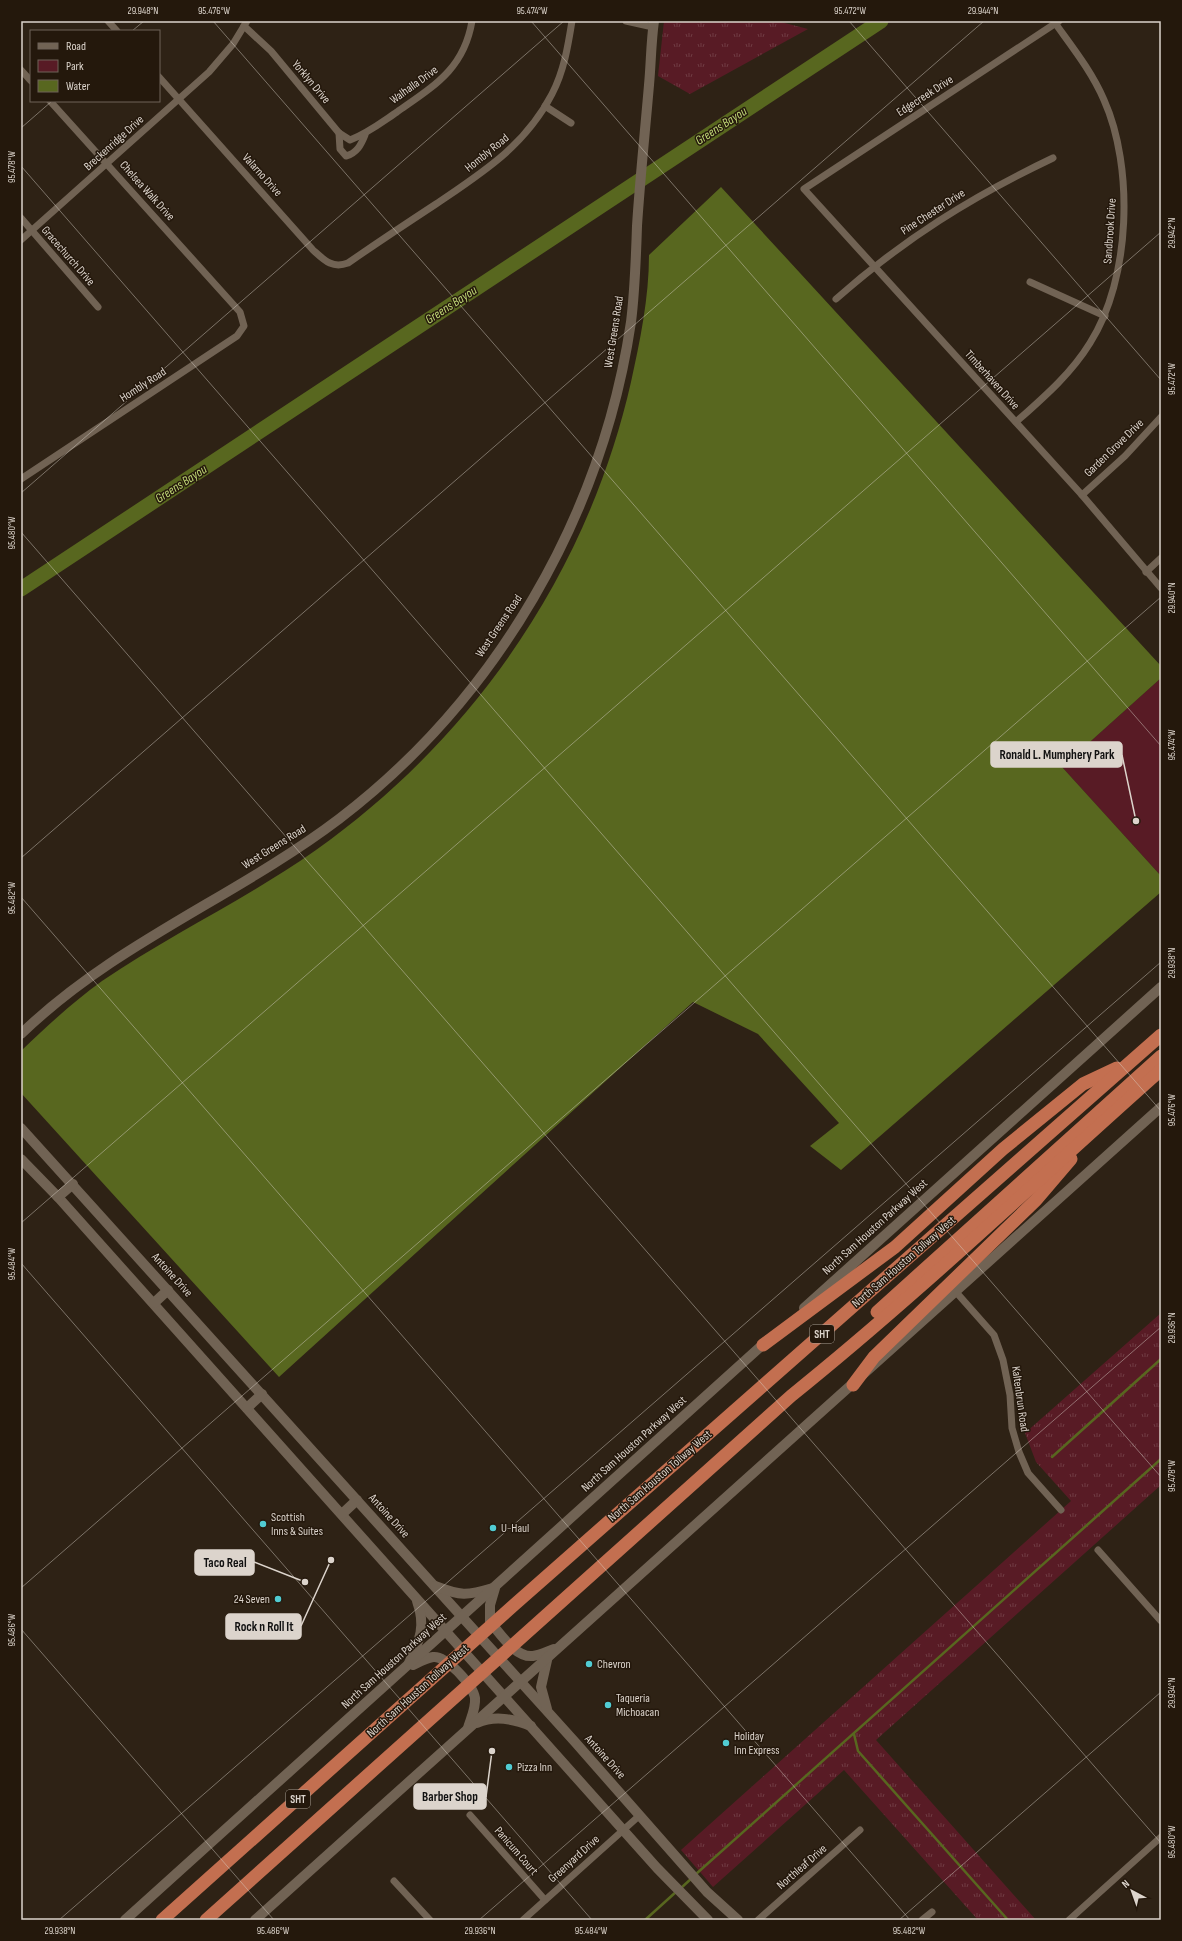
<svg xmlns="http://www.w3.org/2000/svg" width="1182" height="1941" viewBox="0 0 1182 1941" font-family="'Sofia Sans Condensed',sans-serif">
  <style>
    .grass { fill: url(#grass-tufts) }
    .park { fill: #581b25 }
    .water { fill: #58671f }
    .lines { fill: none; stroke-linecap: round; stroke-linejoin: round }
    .stream { stroke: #58671f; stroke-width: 2.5 }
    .river { stroke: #58671f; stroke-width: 15 }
    .street { stroke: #716354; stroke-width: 7 }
    .secondary { stroke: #716354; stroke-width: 10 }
    .highway { stroke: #c36f50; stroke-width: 13 }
    .ticks { fill: none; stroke: #dcd4cc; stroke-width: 1; stroke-opacity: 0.45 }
    .poi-dot { fill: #51ccd3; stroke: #24180c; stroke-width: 1.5 }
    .labels { text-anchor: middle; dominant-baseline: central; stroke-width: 3; stroke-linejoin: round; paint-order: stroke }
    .shield { fill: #24180c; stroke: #a59c92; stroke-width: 1 }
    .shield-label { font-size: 11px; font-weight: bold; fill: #dcd4cc }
    .street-label { font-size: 12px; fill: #dcd4cc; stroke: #24180c }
    .poi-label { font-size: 12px; fill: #dcd4cc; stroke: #24180c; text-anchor: start }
    .water-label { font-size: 13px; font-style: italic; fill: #c0d876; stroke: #24180c }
    .leader { fill: none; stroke: #dcd4cc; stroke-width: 1.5 }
    .callout-dot { fill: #dcd4cc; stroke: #24180c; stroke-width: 1.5 }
    .callout { fill: #dcd4cc; stroke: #dcd4cc; stroke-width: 1.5 }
    .callout-label { font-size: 13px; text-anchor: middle; font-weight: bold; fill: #111 }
    .neatline { fill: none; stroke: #dcd4cc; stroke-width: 1.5 }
    .ticks-label { font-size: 10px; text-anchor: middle; fill: #dcd4cc }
  </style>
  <defs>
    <pattern id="grass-tufts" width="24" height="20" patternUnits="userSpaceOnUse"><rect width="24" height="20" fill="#581b25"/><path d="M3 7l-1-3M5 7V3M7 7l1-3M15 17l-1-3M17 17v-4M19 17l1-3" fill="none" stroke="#6f3b43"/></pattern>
  </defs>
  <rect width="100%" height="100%" fill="#2e2215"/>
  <!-- grass -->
  <g class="grass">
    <polygon points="664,21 777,21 808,29 690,94 658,76"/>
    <polygon points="1161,1313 1161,1485 876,1740 1036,1920 978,1920 844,1770 713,1887 681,1850 1071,1501 1036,1462 1025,1433"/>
  </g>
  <!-- park -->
  <polygon class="park" points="1161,678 1161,876 1062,767"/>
  <!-- water -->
  <path class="water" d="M721,187L1161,666V678L1062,767L1161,876V892L841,1170L810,1146L839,1123L758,1034L693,1002L279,1377L21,1093V1051C47,1026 73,1002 102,981C171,934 248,898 316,850C474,738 588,572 631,382C640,341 649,298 649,255Z"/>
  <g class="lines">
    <!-- stream -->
    <g class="stream">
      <polyline points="1052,1457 1161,1359"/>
      <polyline points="854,1734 858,1751 1008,1920"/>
      <polyline points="696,1874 1161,1459"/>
      <polyline points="681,1888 692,1878"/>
      <polyline points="645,1920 677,1891"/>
    </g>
    <!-- river -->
    <polyline class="river" points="21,589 881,21"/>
    <!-- street -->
    <g class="street">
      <polyline points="108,21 117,31"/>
      <polyline points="626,21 653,27"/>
      <polyline points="1059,21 804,189 1082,495 1161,588"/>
      <path d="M244,26L271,51L339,133L350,140C368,133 382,122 397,112C434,86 464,69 472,21"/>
      <polyline points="21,70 31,81"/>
      <path d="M159,77L313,250C324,260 332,269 348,263C377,243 407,223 436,204C483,172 525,146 552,94C564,71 568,46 572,21"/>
      <polyline points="545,106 571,123"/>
      <path d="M339,133L340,149L346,156C357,153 361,145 365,135"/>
      <polyline points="21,218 98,307"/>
      <polyline points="21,240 209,72 233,44 247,21"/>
      <polyline points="1030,282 1105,316"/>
      <path d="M836,299C904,239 971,197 1053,158"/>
      <path d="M1016,422C1043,398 1071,374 1090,343C1131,279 1134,167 1104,100C1092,72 1073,48 1055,23"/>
      <polyline points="21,479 237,336 244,326 240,312 50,101"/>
      <polyline points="1082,495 1125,456 1161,417"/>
      <polyline points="1146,572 1161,558"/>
      <polyline points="956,1292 994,1335 1003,1360 1010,1395 1012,1428 1019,1452 1028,1473 1061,1510"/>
      <polyline points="1098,1550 1161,1621"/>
      <polyline points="470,1815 545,1900"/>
      <polyline points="394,1881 430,1920"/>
      <polyline points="523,1920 640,1815"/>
      <polyline points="758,1920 860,1830"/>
      <polyline points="922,1920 932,1912"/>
      <polyline points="1069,1920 1161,1837"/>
    </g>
    <!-- secondary -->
    <g class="secondary">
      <path d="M21,1034C115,943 236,897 339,819C496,699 602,517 631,322C635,290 636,258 637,226C640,179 645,132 649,85C651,64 651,42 654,21"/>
      <polyline points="21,1128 575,1742 707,1892 738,1920"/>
      <polyline points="21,1159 58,1197 657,1868 708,1920"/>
      <polyline points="58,1197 73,1184"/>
      <polyline points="154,1303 168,1290"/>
      <polyline points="804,1308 1161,987"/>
      <polyline points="247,1408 262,1394"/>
      <polyline points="342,1514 357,1500"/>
      <path d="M435,1586C461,1596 466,1596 493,1588"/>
      <path d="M495,1588L490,1605V1622C500,1633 515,1658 533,1656C540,1655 548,1651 554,1649"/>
      <path d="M409,1663C420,1640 426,1626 417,1601"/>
      <path d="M413,1665C419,1662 426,1658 433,1657C446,1655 473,1685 475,1698C476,1708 471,1718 468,1728"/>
      <polyline points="547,1709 541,1687 548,1656"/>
      <path d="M477,1723C495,1715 513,1719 531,1726"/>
      <polyline points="125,1920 768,1340"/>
      <polyline points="255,1920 1161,1107"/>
    </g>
    <!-- highway -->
    <g class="highway">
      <polyline points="877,1312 1161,1056"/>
      <polyline points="763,1345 895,1247 1003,1149 1083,1084 1117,1068"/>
      <polyline points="853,1385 874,1357 1036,1200 1071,1159"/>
      <polyline points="162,1920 514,1605 1161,1035"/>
      <path d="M206,1920L791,1396C919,1293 1038,1179 1161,1070"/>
    </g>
  </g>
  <!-- ticks -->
  <path class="ticks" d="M213,21L1161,1111M531,21L1161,746M849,21L1161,380M132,31L144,21M21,128L52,101M21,166L1161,1477M21,493L564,21M21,532L1161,1843M21,858L984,21M21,897L910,1920M21,1223L1161,232M21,1263L592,1920M21,1588L1161,597M21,1629L274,1920M59,1920L1161,962M479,1920L1161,1327M899,1920L1161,1692"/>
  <!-- markers -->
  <g class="poi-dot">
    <circle cx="263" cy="1524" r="4"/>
    <circle cx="493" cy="1528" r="4"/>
    <circle cx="278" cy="1599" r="4"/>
    <circle cx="589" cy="1664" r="4"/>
    <circle cx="608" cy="1705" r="4"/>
    <circle cx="726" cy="1743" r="4"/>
    <circle cx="509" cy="1767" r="4"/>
  </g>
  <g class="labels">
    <!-- shield labels -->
    <g class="shield">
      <rect x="810" y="1325" width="24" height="18" rx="3"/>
      <rect x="286" y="1790" width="24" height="18" rx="3"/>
    </g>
    <g class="shield-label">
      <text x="822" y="1334">SHT</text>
      <text x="298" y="1799">SHT</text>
    </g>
    <!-- street labels -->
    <g class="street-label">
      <text transform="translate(311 82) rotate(50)">Yorklyn Drive</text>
      <text transform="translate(414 85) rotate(-36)">Walhalla Drive</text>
      <text transform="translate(925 96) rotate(-33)">Edgecreek Drive</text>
      <text transform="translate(114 143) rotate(-42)">Breckenridge Drive</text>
      <text transform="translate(487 153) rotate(-39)">Hombly Road</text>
      <text transform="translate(262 175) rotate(48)">Valarno Drive</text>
      <text transform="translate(147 191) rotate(48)">Chelsea Walk Drive</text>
      <text transform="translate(933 212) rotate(-33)">Pine Chester Drive</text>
      <text transform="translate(1110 231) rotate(-86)">Sandbrook Drive</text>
      <text transform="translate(68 256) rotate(49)">Gracechurch Drive</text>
      <text transform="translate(614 332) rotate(-81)">West Greens Road</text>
      <text transform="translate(992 380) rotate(48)">Timberhaven Drive</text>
      <text transform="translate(143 385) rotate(-33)">Hombly Road</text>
      <text transform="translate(1114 448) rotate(-44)">Garden Grove Drive</text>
      <text transform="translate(499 626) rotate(-56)">West Greens Road</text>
      <text transform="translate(274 847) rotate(-32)">West Greens Road</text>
      <text transform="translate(875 1227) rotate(-42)">North Sam Houston Parkway West</text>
      <text transform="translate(904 1262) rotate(-41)">North Sam Houston Tollway West</text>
      <text transform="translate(172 1275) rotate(48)">Antoine Drive</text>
      <text transform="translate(1020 1399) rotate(82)">Kaltenbrun Road</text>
      <text transform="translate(634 1444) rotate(-42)">North Sam Houston Parkway West</text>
      <text transform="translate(660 1476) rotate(-41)">North Sam Houston Tollway West</text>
      <text transform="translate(389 1516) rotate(48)">Antoine Drive</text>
      <text transform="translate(394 1661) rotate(-42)">North Sam Houston Parkway West</text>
      <text transform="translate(418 1691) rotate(-42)">North Sam Houston Tollway West</text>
      <text transform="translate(605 1757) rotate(48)">Antoine Drive</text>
      <text transform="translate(516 1851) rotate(49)">Panicum Court</text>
      <text transform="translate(574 1859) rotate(-42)">Greenyard Drive</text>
      <text transform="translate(802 1867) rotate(-41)">Northleaf Drive</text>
    </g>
    <!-- poi labels -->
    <g class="poi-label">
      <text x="271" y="1517">Scottish<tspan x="271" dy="14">Inns &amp; Suites</tspan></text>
      <text x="501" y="1528">U-Haul</text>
      <text x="270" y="1599" text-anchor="end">24 Seven</text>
      <text x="597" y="1664">Chevron</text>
      <text x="616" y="1698">Taqueria<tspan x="616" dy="14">Michoacan</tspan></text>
      <text x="734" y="1736">Holiday<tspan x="734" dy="14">Inn Express</tspan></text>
      <text x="517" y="1767">Pizza Inn</text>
    </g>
    <!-- water labels -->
    <g class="water-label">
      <text transform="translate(721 126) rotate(-33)">Greens Bayou</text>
      <text transform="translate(451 305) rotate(-33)">Greens Bayou</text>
      <text transform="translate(181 484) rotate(-33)">Greens Bayou</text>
    </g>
  </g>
  <!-- callouts -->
  <path class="leader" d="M1136 821L1122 755M305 1582L254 1562M331 1560L301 1626M492 1751L486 1797"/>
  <g class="callout-dot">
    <circle cx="1136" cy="821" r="4"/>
    <circle cx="305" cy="1582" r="4"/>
    <circle cx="331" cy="1560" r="4"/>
    <circle cx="492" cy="1751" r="4"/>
  </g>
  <g class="callout">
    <rect x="991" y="742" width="131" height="25" rx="4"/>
    <rect x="195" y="1550" width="59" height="25" rx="4"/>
    <rect x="226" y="1614" width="75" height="25" rx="4"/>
    <rect x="414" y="1784" width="72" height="25" rx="4"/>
  </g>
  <g class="callout-label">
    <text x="1057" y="759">Ronald L. Mumphery Park</text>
    <text x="225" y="1567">Taco Real</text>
    <text x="264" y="1631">Rock n Roll It</text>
    <text x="450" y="1801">Barber Shop</text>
  </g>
  <!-- border -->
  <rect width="1182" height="1941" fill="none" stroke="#24180c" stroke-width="44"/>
  <!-- legend -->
  <rect x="30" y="30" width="130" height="72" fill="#24180c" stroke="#6e6359"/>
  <rect x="38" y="43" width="20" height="6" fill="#716354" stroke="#6e6359"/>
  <text x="66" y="50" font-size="12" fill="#dcd4cc">Road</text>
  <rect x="38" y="60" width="20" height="12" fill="#581b25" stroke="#6e6359"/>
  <text x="66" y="70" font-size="12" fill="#dcd4cc">Park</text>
  <rect x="38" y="80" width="20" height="12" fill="#58671f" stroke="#6e6359"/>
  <text x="66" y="90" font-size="12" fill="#dcd4cc">Water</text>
  <!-- north arrow -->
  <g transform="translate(1132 1891) rotate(319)" stroke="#24180c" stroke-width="3" paint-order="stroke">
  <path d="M0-3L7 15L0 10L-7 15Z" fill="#dcd4cc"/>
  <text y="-6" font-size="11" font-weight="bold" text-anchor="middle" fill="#dcd4cc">N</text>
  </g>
  <rect x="22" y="22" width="1138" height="1897" class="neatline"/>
  <g class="ticks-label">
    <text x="143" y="14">29.948°N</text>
    <text x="214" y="14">95.476°W</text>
    <text x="532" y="14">95.474°W</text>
    <text x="850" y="14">95.472°W</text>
    <text x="983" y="14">29.944°N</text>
    <text transform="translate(11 167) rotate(-90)" y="4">95.478°W</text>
    <text transform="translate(1171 233) rotate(-90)" y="4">29.942°N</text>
    <text transform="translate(1171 379) rotate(-90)" y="4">95.472°W</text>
    <text transform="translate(11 533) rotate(-90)" y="4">95.480°W</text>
    <text transform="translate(1171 598) rotate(-90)" y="4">29.940°N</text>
    <text transform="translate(1171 745) rotate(-90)" y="4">95.474°W</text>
    <text transform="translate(11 898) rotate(-90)" y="4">95.482°W</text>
    <text transform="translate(1171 963) rotate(-90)" y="4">29.938°N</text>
    <text transform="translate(1171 1110) rotate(-90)" y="4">95.476°W</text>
    <text transform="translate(11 1264) rotate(-90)" y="4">95.484°W</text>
    <text transform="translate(1171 1328) rotate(-90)" y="4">29.936°N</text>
    <text transform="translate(1171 1476) rotate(-90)" y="4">95.478°W</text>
    <text transform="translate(11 1630) rotate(-90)" y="4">95.486°W</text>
    <text transform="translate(1171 1693) rotate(-90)" y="4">29.934°N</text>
    <text transform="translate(1171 1842) rotate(-90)" y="4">95.480°W</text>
    <text x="60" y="1934">29.938°N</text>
    <text x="273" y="1934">95.486°W</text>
    <text x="480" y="1934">29.936°N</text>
    <text x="591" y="1934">95.484°W</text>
    <text x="909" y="1934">95.482°W</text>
  </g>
</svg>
